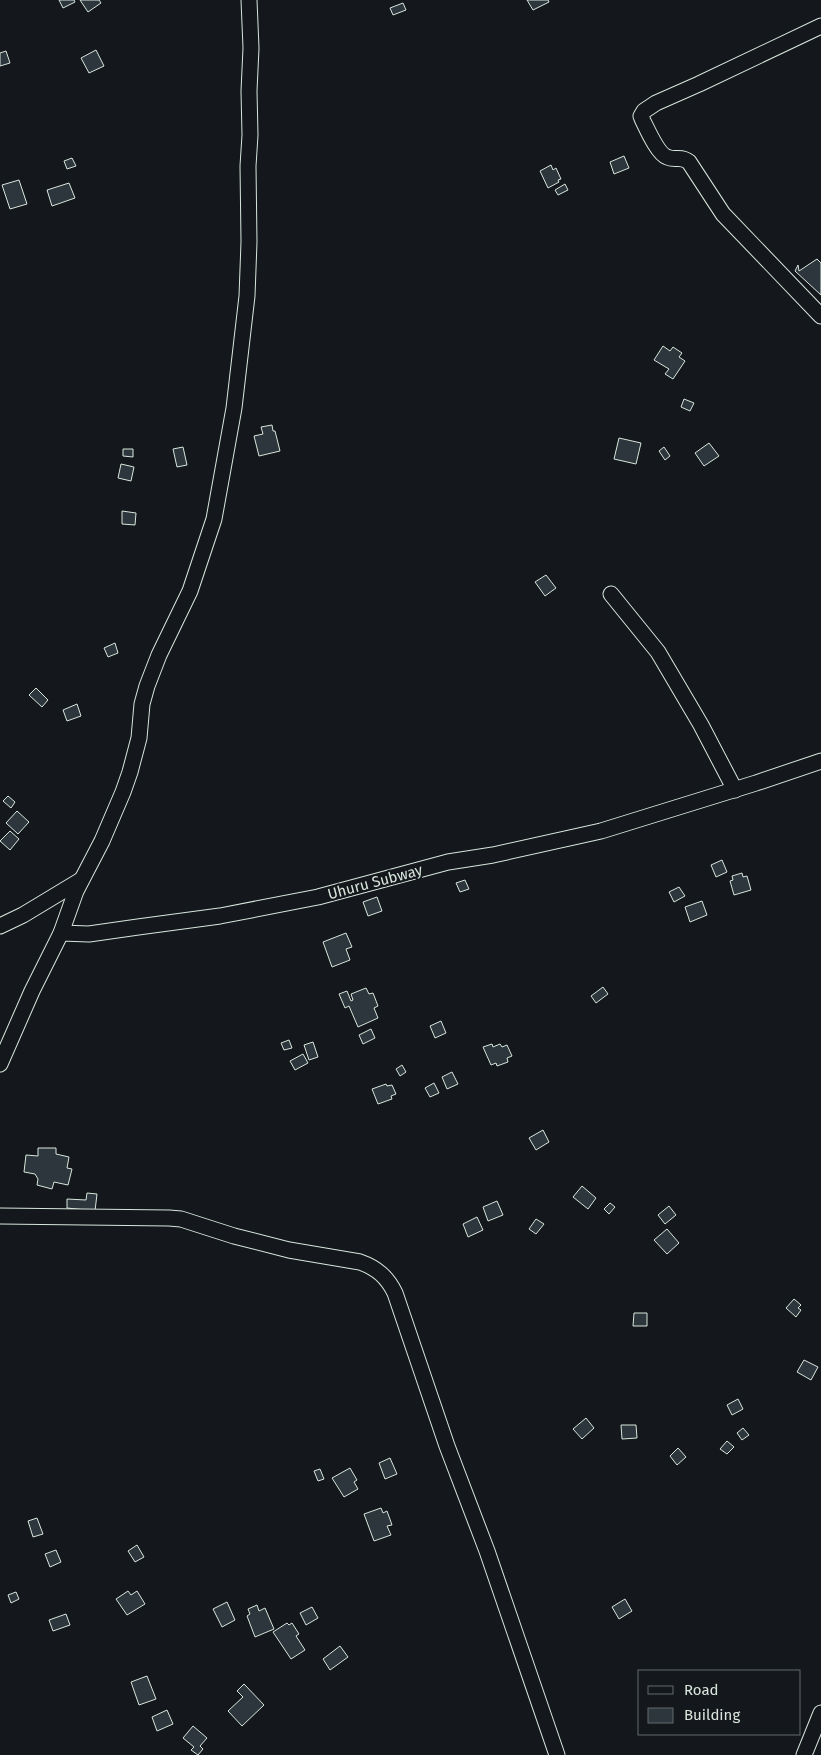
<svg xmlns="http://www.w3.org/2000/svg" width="821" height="1755" viewBox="0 0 821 1755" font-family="'Fira Sans',sans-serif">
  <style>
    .building { fill: #2c363c; stroke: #d8e6dc }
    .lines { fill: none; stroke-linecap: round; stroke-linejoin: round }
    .minor-casing { stroke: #d8e6dc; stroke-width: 17 }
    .minor { stroke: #14181c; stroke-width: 15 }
    .labels { text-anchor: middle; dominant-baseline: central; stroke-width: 4; stroke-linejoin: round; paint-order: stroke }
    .street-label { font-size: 15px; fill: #d8e6dc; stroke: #14181c }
  </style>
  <rect width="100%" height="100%" fill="#14181c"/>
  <!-- building -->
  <g class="building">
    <polygon points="59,0 74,0 75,2 63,8"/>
    <polygon points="80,0 99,0 101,3 88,12"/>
    <polygon points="527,0 548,0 549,2 533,10"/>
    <polygon points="403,3 406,10 393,15 390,8"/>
    <polygon points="96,50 104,66 89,73 81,58"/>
    <polygon points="6,51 10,63 0,66 0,53"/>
    <polygon points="624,156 629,168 614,174 610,162"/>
    <polygon points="72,158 76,166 67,169 64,161"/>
    <polygon points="551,165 553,170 556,168 561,179 558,180 559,182 548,188 540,171"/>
    <polygon points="19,180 27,204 10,209 2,185"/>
    <polygon points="69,183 75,198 52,206 47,190"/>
    <polygon points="565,184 568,190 558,195 555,190"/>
    <polygon points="817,259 821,263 821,295 795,271 798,265 799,271"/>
    <polygon points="663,346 670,351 673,347 682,353 679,357 685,361 673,379 665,374 669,369 654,360"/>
    <polygon points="684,399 694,403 690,411 681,407"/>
    <polygon points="272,425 273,431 275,431 280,451 259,456 254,436 263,434 261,427"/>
    <polygon points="619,438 641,443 636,464 614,459"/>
    <polygon points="709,443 719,456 704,466 695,453"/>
    <polygon points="183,447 187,465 177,467 173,449"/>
    <polygon points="664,447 670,456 665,460 659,451"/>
    <polygon points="123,449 133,449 133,457 123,456"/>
    <polygon points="121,464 134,467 131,481 118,478"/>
    <polygon points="122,511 136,513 135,525 122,524"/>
    <polygon points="546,575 556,588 545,596 535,582"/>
    <polygon points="115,643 118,653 108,657 104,648"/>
    <polygon points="36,688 48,700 42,707 29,695"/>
    <polygon points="77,704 81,716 67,721 63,710"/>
    <polygon points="8,796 15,802 11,808 3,801"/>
    <polygon points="17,811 29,822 18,834 6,823"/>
    <polygon points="10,831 19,839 10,850 0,841"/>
    <polygon points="722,860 727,872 716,877 711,865"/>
    <polygon points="742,873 743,877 747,876 751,890 734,895 730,881 733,880 732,876"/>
    <polygon points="465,880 469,889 460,892 456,883"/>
    <polygon points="679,887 685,896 674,902 669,892"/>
    <polygon points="377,897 382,911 368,916 363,902"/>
    <polygon points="702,901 707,915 690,922 685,907"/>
    <polygon points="346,933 352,947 346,949 350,960 332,967 323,942"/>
    <polygon points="603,987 608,994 596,1003 591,996"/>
    <polygon points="366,988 369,994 373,993 378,1006 374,1008 378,1018 358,1027 349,1006 345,1008 339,994 347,991 351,1001 353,1000 351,994"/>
    <polygon points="441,1021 446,1033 435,1038 430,1026"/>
    <polygon points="371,1029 375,1038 363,1044 359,1035"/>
    <polygon points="289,1040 292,1048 284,1050 281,1043"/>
    <polygon points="313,1042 318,1057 309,1060 304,1045"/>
    <polygon points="492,1044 493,1047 500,1044 502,1047 507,1045 512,1056 507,1058 508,1062 497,1066 496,1063 491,1065 483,1047"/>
    <polygon points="303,1054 308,1063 295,1070 290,1061"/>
    <polygon points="402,1065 406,1072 400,1076 396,1069"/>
    <polygon points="452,1072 458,1084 447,1089 442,1077"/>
    <polygon points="434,1083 439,1093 430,1097 425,1088"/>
    <polygon points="386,1084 387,1086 392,1085 396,1094 391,1096 392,1099 378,1104 372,1089"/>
    <polygon points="543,1130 549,1142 536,1150 529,1138"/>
    <polygon points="38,1148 56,1148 56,1154 69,1157 67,1168 72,1169 68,1185 54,1182 52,1189 37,1185 38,1179 35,1174 24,1172 26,1155 38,1156"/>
    <polygon points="582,1186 596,1198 588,1209 573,1197"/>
    <polygon points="87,1193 97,1194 95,1211 67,1208 67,1199 86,1200"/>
    <polygon points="497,1201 503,1215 488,1221 483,1207"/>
    <polygon points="610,1203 615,1207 609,1214 604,1209"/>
    <polygon points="669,1206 676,1215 665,1224 658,1215"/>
    <polygon points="477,1217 483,1230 468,1237 463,1224"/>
    <polygon points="536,1219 544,1224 536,1234 529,1229"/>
    <polygon points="667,1229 679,1243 667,1254 654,1240"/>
    <polygon points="794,1299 801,1305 798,1308 801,1310 796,1317 786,1308"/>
    <polygon points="634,1313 647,1313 647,1326 633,1326"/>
    <polygon points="804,1360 818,1367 811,1380 797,1372"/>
    <polygon points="738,1399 743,1409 732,1415 727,1405"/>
    <polygon points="586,1418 594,1428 582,1439 573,1429"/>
    <polygon points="621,1425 636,1425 637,1438 622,1439"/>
    <polygon points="743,1428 749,1435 742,1440 737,1433"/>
    <polygon points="727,1441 734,1447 727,1454 720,1449"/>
    <polygon points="678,1448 686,1457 677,1465 670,1456"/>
    <polygon points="390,1458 397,1474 385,1479 379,1463"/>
    <polygon points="350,1468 357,1480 354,1482 358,1489 344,1497 332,1478"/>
    <polygon points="320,1469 324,1479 318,1481 314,1471"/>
    <polygon points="381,1508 383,1513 387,1511 392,1525 387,1526 391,1535 374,1541 364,1514"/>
    <polygon points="37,1518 43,1534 33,1537 28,1521"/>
    <polygon points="137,1545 144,1557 135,1562 128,1551"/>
    <polygon points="56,1550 61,1562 50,1567 45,1554"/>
    <polygon points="128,1591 131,1595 137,1591 145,1604 127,1615 116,1599"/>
    <polygon points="16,1592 19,1599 11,1603 8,1595"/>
    <polygon points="625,1599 632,1611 619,1619 612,1607"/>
    <polygon points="227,1602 235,1620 222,1627 213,1609"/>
    <polygon points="257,1605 259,1611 265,1608 274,1629 255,1637 247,1616 250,1614 248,1609"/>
    <polygon points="312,1607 318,1618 306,1625 300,1613"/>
    <polygon points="66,1614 70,1625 53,1631 49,1620"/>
    <polygon points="287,1623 289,1625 292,1623 299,1634 296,1636 305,1650 291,1659 273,1632"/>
    <polygon points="340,1646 348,1657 330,1670 323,1659"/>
    <polygon points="147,1676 156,1699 139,1705 131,1682"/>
    <polygon points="244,1684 264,1705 242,1726 228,1711 243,1697 237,1691"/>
    <polygon points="167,1710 173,1724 157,1731 152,1717"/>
    <polygon points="193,1726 207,1738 200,1746 203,1749 198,1755 191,1750 194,1747 183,1738"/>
  </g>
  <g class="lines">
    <!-- minor casing -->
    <g class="minor-casing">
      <g id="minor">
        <path d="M821,26L699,84L656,103L644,111L641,116L643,121C647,129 658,154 667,157C675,161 681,155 689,162L723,214L821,316"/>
        <polyline points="611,594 658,652 701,725 735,790"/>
        <polyline points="0,926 23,915 81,880"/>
        <polyline points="61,933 89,934 138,927 220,916 318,897 448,862 493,855 601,831 756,783 821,761"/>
        <polyline points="0,1064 32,991 61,933 76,891 102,841 123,792 130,772 139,738 142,704 147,686 159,655 190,591 214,519 234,408 247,296 249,242 248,166 250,135 249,91 251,48 249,0"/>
        <path d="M0,1216L169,1218L181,1219L234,1236L289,1250L360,1262C377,1268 387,1277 395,1293L447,1446L487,1551L557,1755"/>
        <polyline points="804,1755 821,1713"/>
      </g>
    </g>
    <!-- minor -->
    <use href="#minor" class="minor"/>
  </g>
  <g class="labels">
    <!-- street labels -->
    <g class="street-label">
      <text transform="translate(375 882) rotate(-15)">Uhuru Subway</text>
    </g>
  </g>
  <!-- legend -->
  <rect x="638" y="1670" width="162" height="65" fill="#14181c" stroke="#626a69"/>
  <rect x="648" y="1686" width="25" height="8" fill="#14181c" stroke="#626a69"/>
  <text x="684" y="1695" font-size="15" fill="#d8e6dc">Road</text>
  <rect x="648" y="1708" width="25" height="15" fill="#2c363c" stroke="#626a69"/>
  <text x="684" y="1720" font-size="15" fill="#d8e6dc">Building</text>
</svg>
